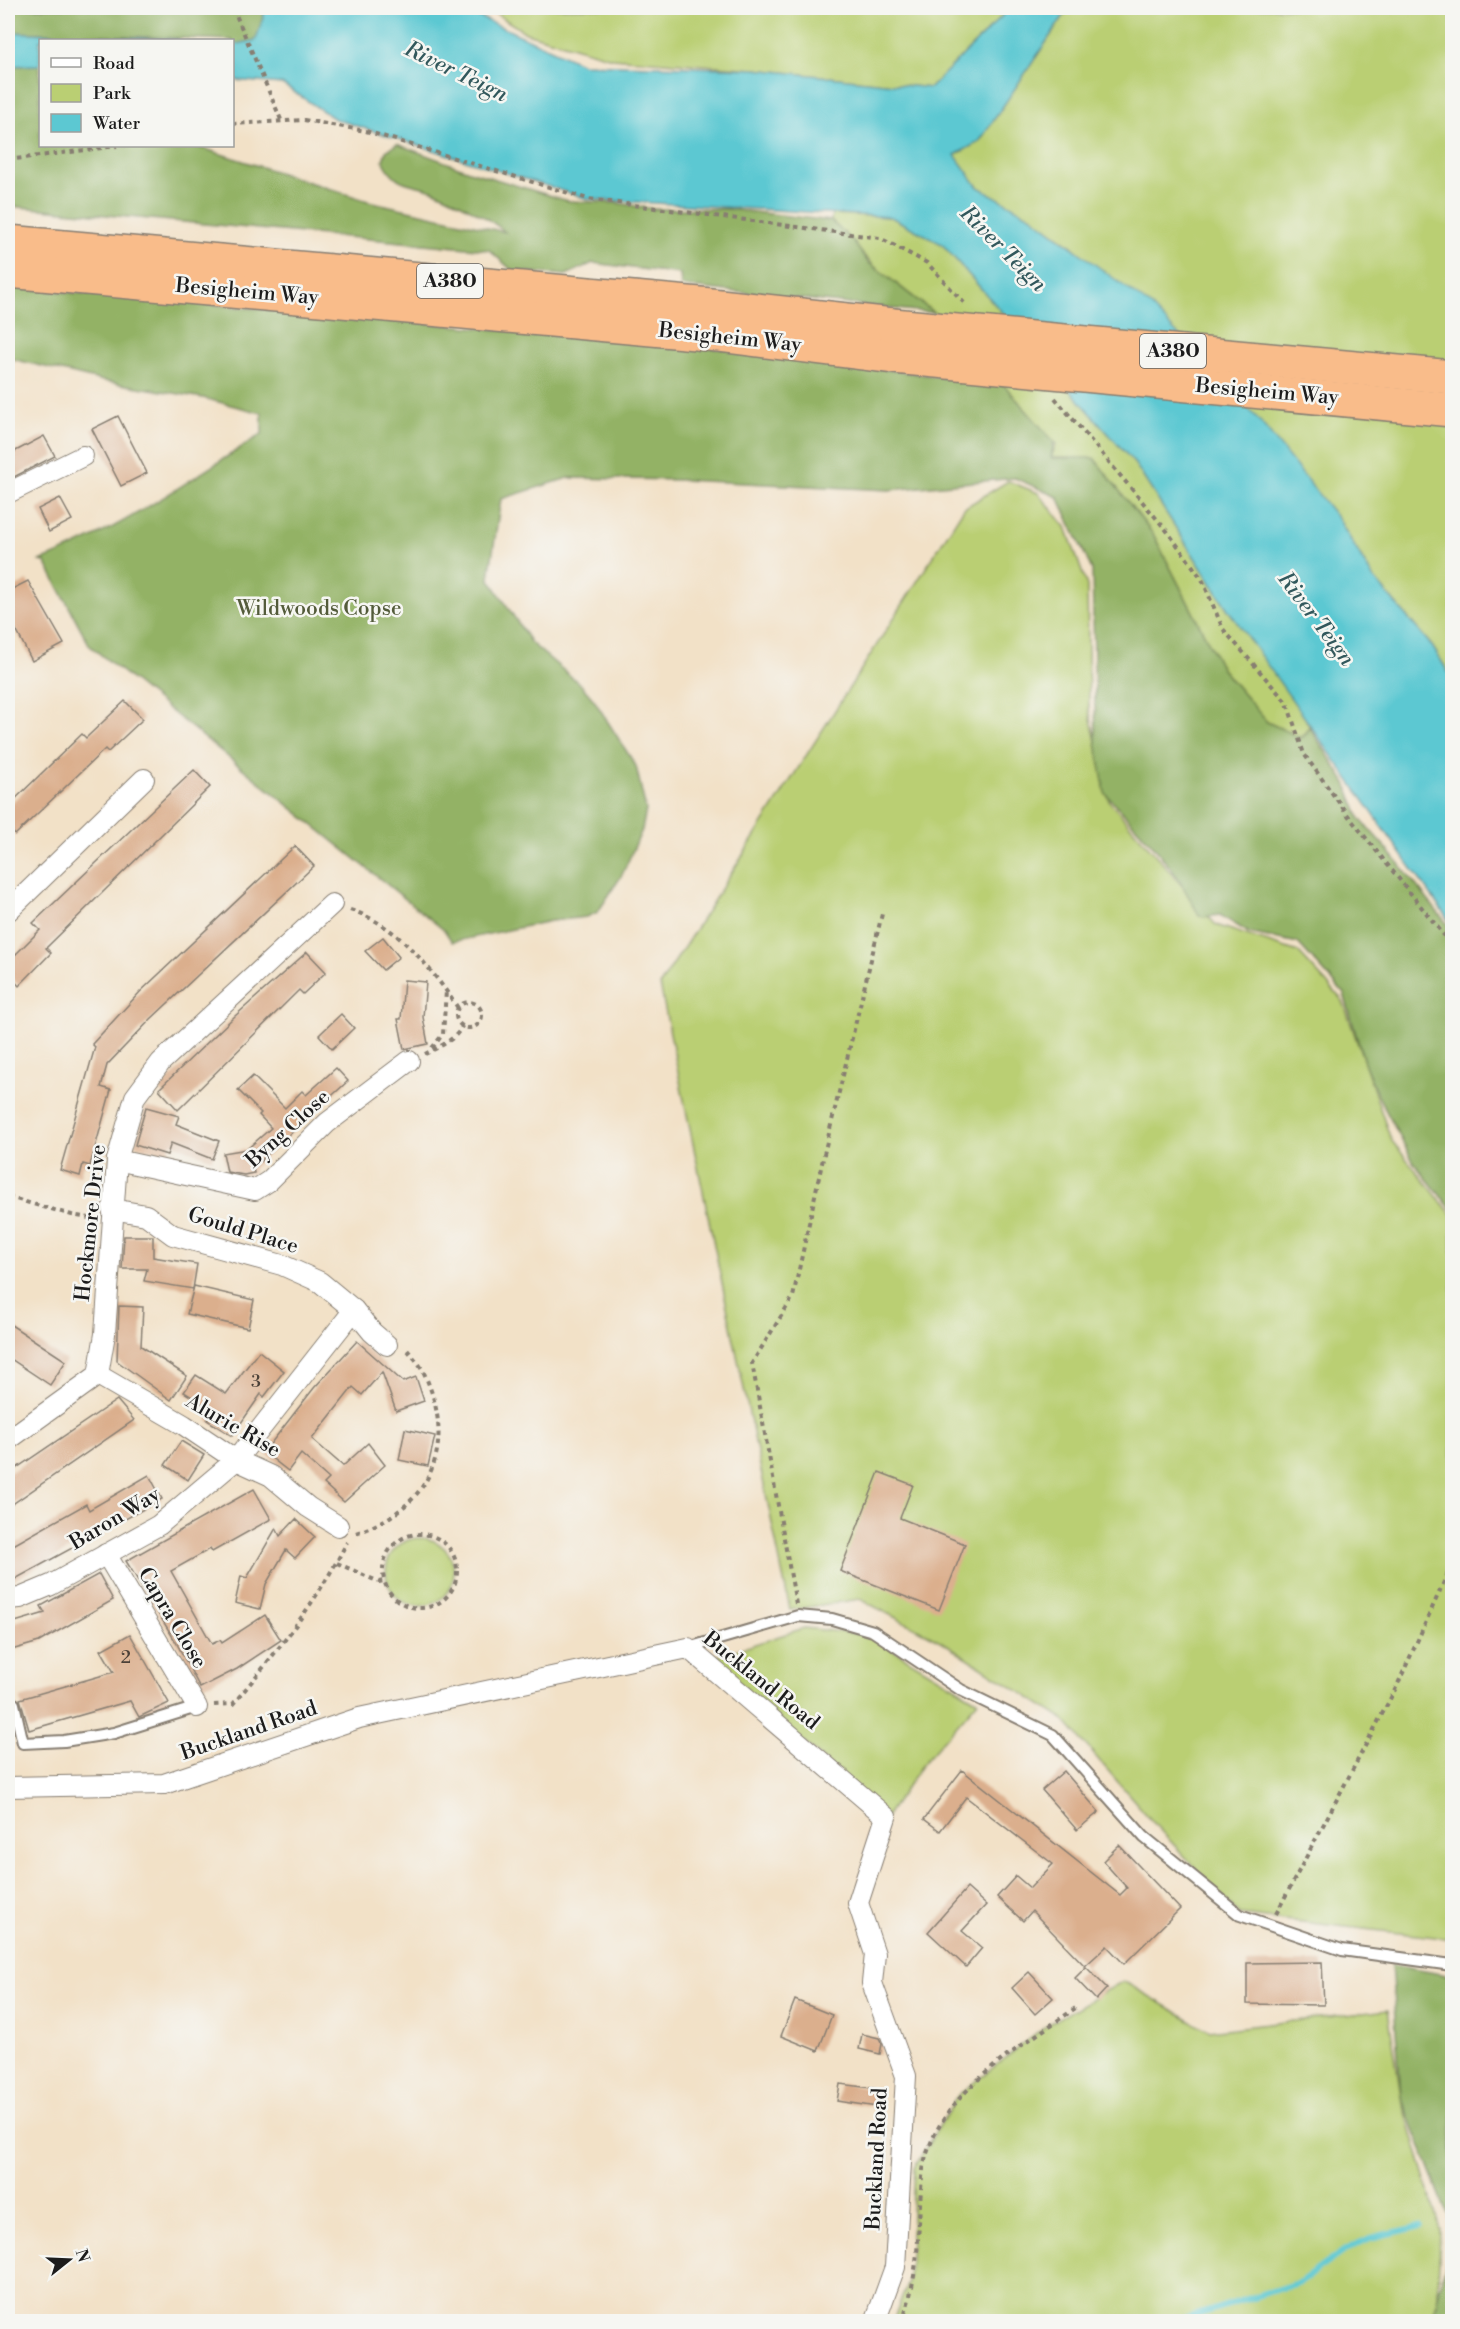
<svg xmlns="http://www.w3.org/2000/svg" width="1460" height="2329" viewBox="0 0 1460 2329" font-family="'Libre Bodoni',serif">
  <style>
    .green { fill: #bacf73; stroke: #6b7648; stroke-width: 1.5 }
    .forest { fill: #93b265; stroke: #586740; stroke-width: 1.5 }
    .water { fill: #5cc8d2; stroke: #3c7277; stroke-width: 1.5 }
    .lines { fill: none; stroke-linecap: round; stroke-linejoin: round }
    .stream { stroke: #5cc8d2; stroke-width: 6 }
    .building { fill: #dbaf8d }
    .service-casing { stroke: #877e72; stroke-width: 14 }
    .minor-casing { stroke: #877e72; stroke-width: 22 }
    .trunk-casing { stroke: #877e72; stroke-width: 36 }
    .path { stroke: #877e72; stroke-width: 4; stroke-dasharray: 4.5 4.5; stroke-linecap: butt }
    .service { stroke: #fff; stroke-width: 10 }
    .minor { stroke: #fff; stroke-width: 20 }
    .trunk { stroke: #f9bc8a; stroke-width: 33 }
    .trunk-bridge-casing { stroke: #877e72; stroke-width: 36; stroke-linecap: butt }
    .trunk-bridge { stroke: #f9bc8a; stroke-width: 33 }
    .labels { text-anchor: middle; dominant-baseline: central; stroke-width: 5; stroke-linejoin: round; paint-order: stroke }
    .number-label { font-size: 18px; fill: #4c4138 }
    .shield { fill: #f6f6f2; stroke: #5d5d5c; stroke-width: 1.5 }
    .shield-label { font-size: 20px; font-weight: bold; fill: #1c1c1c }
    .street-label { font-size: 21px; fill: #1c1c1c; stroke: #f6f6f2 }
    .park-label { font-size: 21px; fill: #535b3a; stroke: #f6f6f2 }
    .water-label { font-size: 22px; font-style: italic; fill: #32585c; stroke: #f6f6f2 }
  </style>
  <rect width="100%" height="100%" fill="#f6f6f2"/>
  <filter id="ink" filterUnits="userSpaceOnUse"><feTurbulence type="fractalNoise" baseFrequency=".0167" numOctaves="2"/><feDisplacementMap in="SourceGraphic" scale="12" xChannelSelector="R" yChannelSelector="G"/><feConvolveMatrix kernelMatrix="1 2 1 2 8 2 1 2 1" color-interpolation-filters="sRGB"/></filter>
  <filter id="wash" filterUnits="userSpaceOnUse"><feTurbulence type="fractalNoise" baseFrequency=".008" numOctaves="4" result="noise"/><feDisplacementMap in="SourceGraphic" scale="24" xChannelSelector="R" yChannelSelector="G"/><feGaussianBlur stdDeviation="1.35" result="paint"/><feColorMatrix in="noise" values="0 0 0 0 0 0 0 0 0 0 0 0 0 0 0 0 0 1.4 0 .05"/><feComposite in="paint" operator="in"/></filter>
  <g filter="url(#wash)">
    <rect width="100%" height="100%" fill="#f2e1c7"/>
    <!-- green -->
    <g class="green">
      <polygon points="487,8 1010,8 930,88 755,69 612,58 526,33"/>
      <polygon points="1069,8 1452,8 1452,678 1432,646 1372,576 1339,520 1071,245 1032,218 978,187 954,155 979,142"/>
      <polygon points="832,214 891,217 942,244 1135,464 1229,611 1301,710 1310,728 1301,738 1267,722 1222,669 1153,534 1051,458 1056,444 934,313 874,266 831,221"/>
      <polygon points="1008,481 1038,493 1066,527 1087,586 1089,710 1109,801 1216,925 1298,952 1343,1001 1391,1140 1452,1215 1452,1939 1240,1915 1158,1828 1064,1720 946,1644 860,1599 790,1610 660,985 964,508"/>
      <circle cx="420" cy="1572" r="34"/>
      <polygon points="804,1628 868,1635 978,1701 920,1767 886,1817 712,1658"/>
      <polygon points="1123,1981 1209,2031 1388,2010 1401,2096 1440,2229 1437,2320 1440,2321 893,2322 909,2279 914,2168 958,2095 1049,2024"/>
    </g>
    <!-- forest -->
    <g class="forest">
      <polygon points="8,8 266,8 256,41 233,45 232,40 8,32"/>
      <path d="M40,65V146H196L368,201L505,232C491,219 455,200 437,192C412,181 397,189 383,160L386,151L397,144L469,171L568,201L617,203L655,209H728L831,221L853,241L868,262L934,313L681,286L680,274L593,263L566,275L513,271L489,250L8,206V66Z"/>
      <path d="M8,287L733,350L1004,385L1054,442L1051,458H1094L1153,534L1222,669L1267,722L1301,738L1307,733L1309,726L1346,783L1360,819L1388,850L1452,930V1210L1414,1163L1378,1096L1365,1065L1344,994L1298,943L1249,933L1220,915L1203,917L1199,915L1178,878L1155,848L1105,793L1096,742L1092,570L1058,497L1015,478L889,490L681,480L568,478L501,499L489,578L531,643L581,685L594,700L636,766L646,810L642,830L622,875L598,912L587,917L551,921L452,942L445,931L90,646L45,562L40,561C119,531 191,479 262,434V413L203,398L103,381L8,358Z"/>
      <polygon points="1391,1965 1452,1976 1452,2226 1401,2096"/>
      <polygon points="1452,2239 1452,2321 1433,2316"/>
    </g>
    <!-- water -->
    <g class="water">
      <polygon points="266,8 465,8 473,14 583,64 755,69 930,88 1010,8 1069,8 979,142 955,155 978,187 1032,217 1152,307 1259,420 1339,520 1372,576 1432,646 1452,678 1452,925 1229,611 1135,464 942,244 891,217 588,199 335,119 282,84 233,80 232,45 256,40"/>
      <polygon points="8,32 179,40 40,40 40,65 8,66"/>
    </g>
    <g class="lines">
      <!-- stream -->
      <polyline class="stream" points="1175,2322 1300,2282 1345,2250 1370,2238 1421,2226"/>
    </g>
    <g id="blocks">
      <!-- building -->
      <g class="building">
        <polygon points="118,416 147,473 121,486 92,429"/>
        <polygon points="44,436 55,456 8,480 8,455"/>
        <polygon points="60,498 72,520 49,532 38,509"/>
        <polygon points="28,581 64,644 32,661 8,614 8,591"/>
        <polygon points="125,701 143,719 108,752 105,749 15,835 8,827 8,806 82,734 86,738"/>
        <polygon points="194,770 210,787 46,948 51,953 19,986 8,974 8,962 40,930 33,923"/>
        <polygon points="295,846 314,866 151,1019 107,1065 101,1087 111,1090 90,1166 83,1164 80,1176 60,1170 95,1047 92,1044 140,992"/>
        <polygon points="383,937 399,957 383,970 365,951"/>
        <polygon points="307,952 326,972 303,994 299,990 178,1110 159,1089 235,1016"/>
        <polygon points="404,980 426,982 423,1017 428,1044 404,1049 398,1019 401,1019"/>
        <polygon points="341,1014 354,1028 332,1049 319,1035"/>
        <polygon points="336,1068 348,1081 253,1168 254,1173 244,1175 227,1172 223,1153 247,1149 271,1128 259,1115 261,1113 238,1090 253,1076 285,1108 302,1091 306,1095"/>
        <polygon points="146,1107 179,1116 176,1124 219,1141 212,1159 171,1143 167,1155 135,1145"/>
        <polygon points="124,1236 153,1236 153,1257 197,1264 193,1289 144,1281 147,1269 122,1269"/>
        <polygon points="194,1286 254,1300 248,1328 187,1314"/>
        <polygon points="119,1306 143,1307 141,1346 187,1376 171,1400 117,1361"/>
        <polygon points="8,1323 66,1361 50,1385 8,1357"/>
        <polygon points="357,1341 403,1382 416,1377 424,1401 396,1411 382,1372 362,1395 353,1387 312,1439 343,1466 368,1443 385,1465 344,1502 324,1484 329,1479 301,1454 288,1471 264,1452 314,1388"/>
        <polygon points="259,1351 284,1371 264,1397 261,1394 232,1436 207,1420 214,1411 184,1392 196,1375 226,1394"/>
        <polygon points="117,1400 134,1420 8,1507 8,1474"/>
        <polygon points="405,1429 435,1436 428,1466 399,1460"/>
        <polygon points="181,1441 204,1455 188,1480 165,1465"/>
        <polygon points="879,1472 913,1485 900,1518 965,1544 939,1610 840,1571"/>
        <polygon points="149,1475 162,1499 8,1583 8,1548 86,1504 89,1510"/>
        <polygon points="254,1489 271,1519 212,1552 210,1549 171,1571 212,1644 220,1640 222,1643 265,1615 281,1640 237,1669 200,1688 176,1642 126,1561"/>
        <polygon points="296,1519 315,1537 295,1558 286,1550 266,1584 260,1609 235,1603 241,1576 247,1578 276,1528 280,1536"/>
        <polygon points="99,1574 113,1600 39,1642 8,1651 8,1624 45,1613 41,1606"/>
        <polygon points="130,1634 169,1703 139,1717 130,1701 29,1730 20,1699 114,1672 101,1650"/>
        <polygon points="962,1770 1120,1895 1127,1888 1103,1861 1119,1845 1180,1909 1124,1964 1107,1946 1085,1966 1032,1911 1023,1921 997,1897 1016,1876 1030,1888 1053,1864 966,1797 940,1831 924,1819"/>
        <polygon points="1064,1771 1099,1812 1077,1830 1042,1790"/>
        <polygon points="967,1888 986,1905 962,1931 982,1948 966,1967 928,1932"/>
        <polygon points="1322,1962 1324,2005 1247,2004 1247,1963"/>
        <polygon points="1086,1967 1107,1988 1096,2000 1075,1978"/>
        <polygon points="1029,1972 1053,1998 1035,2014 1012,1988"/>
        <polygon points="795,2000 832,2015 818,2051 781,2036"/>
        <polygon points="862,2034 879,2038 882,2044 880,2054 859,2049"/>
        <polygon points="840,2084 879,2089 877,2107 837,2101"/>
      </g>
    </g>
  </g>
  <g filter="url(#ink)">
    <use href="#blocks" fill-opacity="0" stroke="#877e72" stroke-width="1.5"/>
    <g class="lines">
      <!-- service casing -->
      <g class="service-casing">
        <g id="service">
          <polyline points="688,1648 798,1616 832,1619 873,1631 961,1690 1053,1735 1144,1837 1240,1915 1342,1950 1452,1965"/>
          <polyline points="14,1704 23,1743 64,1741 114,1733 197,1707"/>
        </g>
      </g>
      <!-- minor casing -->
      <g class="minor-casing">
        <g id="minor">
          <polyline points="8,493 83,456"/>
          <polyline points="8,911 144,779"/>
          <polyline points="117,1160 255,1190 269,1181 327,1123 409,1061"/>
          <polyline points="112,1209 146,1215 173,1235 282,1265 320,1282 354,1310 372,1332 387,1345"/>
          <polyline points="98,1375 184,1425 236,1460 271,1476 308,1507 338,1526"/>
          <polyline points="8,1440 98,1375 105,1334 117,1160 135,1097 161,1062 332,904"/>
          <polyline points="106,1554 197,1707"/>
          <polyline points="8,1599 20,1598 51,1585 159,1525 236,1460 354,1310"/>
          <polyline points="8,1787 164,1784 359,1718 688,1648 886,1817 858,1903 875,1954 872,1983 906,2076 895,2267 875,2322"/>
        </g>
      </g>
      <!-- trunk casing -->
      <g class="trunk-casing">
        <g id="trunk">
          <polyline points="8,242 711,305 893,325"/>
          <polyline points="8,271 718,335 894,357"/>
        </g>
      </g>
      <!-- path -->
      <g class="path">
        <polyline points="233,8 282,122"/>
        <polyline points="232,124 304,120 366,131 588,199 880,238 927,263 967,306"/>
        <polyline points="8,160 117,146"/>
        <polyline points="1055,398 1167,531 1202,579 1223,629 1287,703 1304,754 1350,818 1452,945"/>
        <path d="M350,910C397,924 431,968 458,1008"/>
        <circle cx="469" cy="1015" r="13"/>
        <polyline points="432,1048 443,1034 446,991"/>
        <path d="M425,1054C437,1048 457,1039 462,1026"/>
        <polyline points="8,1197 72,1215 95,1219"/>
        <path d="M356,1533C431,1507 458,1447 424,1373C420,1363 411,1355 405,1347"/>
        <circle cx="420" cy="1571" r="37"/>
        <polyline points="337,1563 379,1582 384,1581"/>
        <polyline points="796,1604 752,1363 793,1297 824,1154 882,914"/>
        <path d="M214,1705L233,1704C276,1653 317,1602 347,1542"/>
        <polyline points="1276,1914 1397,1686 1452,1564"/>
        <path d="M902,2322C921,2269 917,2230 922,2177C931,2096 1017,2050 1077,2007"/>
      </g>
      <!-- service -->
      <use href="#service" class="service"/>
      <!-- minor -->
      <use href="#minor" class="minor"/>
      <!-- trunk -->
      <use href="#trunk" class="trunk"/>
      <!-- trunk-bridge casing -->
      <g class="trunk-bridge-casing">
        <g id="trunk-bridge">
          <polyline points="893,325 1452,377"/>
          <polyline points="894,357 1452,410"/>
        </g>
      </g>
      <!-- trunk-bridge -->
      <use href="#trunk-bridge" class="trunk-bridge"/>
    </g>
  </g>
  <g class="labels">
    <!-- number labels -->
    <g class="number-label">
      <text x="256" y="1381">3</text>
      <text x="126" y="1657">2</text>
    </g>
    <!-- shield labels -->
    <g class="shield">
      <rect x="417" y="264" width="66" height="34" rx="4.5"/>
      <rect x="1140" y="334" width="66" height="34" rx="4.5"/>
    </g>
    <g class="shield-label">
      <text x="450" y="281">A380</text>
      <text x="1173" y="351">A380</text>
    </g>
    <!-- street labels -->
    <g class="street-label">
      <text transform="translate(247 292) rotate(5)">Besigheim Way</text>
      <text transform="translate(730 338) rotate(6)">Besigheim Way</text>
      <text transform="translate(1267 392) rotate(5)">Besigheim Way</text>
      <text transform="translate(288 1129) rotate(-42)">Byng Close</text>
      <text transform="translate(91 1223) rotate(-84)">Hockmore Drive</text>
      <text transform="translate(243 1231) rotate(17)">Gould Place</text>
      <text transform="translate(233 1426) rotate(30)">Aluric Rise</text>
      <text transform="translate(115 1519) rotate(-31)">Baron Way</text>
      <text transform="translate(172 1618) rotate(59)">Capra Close</text>
      <text transform="translate(761 1681) rotate(39)">Buckland Road</text>
      <text transform="translate(249 1731) rotate(-19)">Buckland Road</text>
      <text transform="translate(877 2159) rotate(-87)">Buckland Road</text>
    </g>
    <!-- park labels -->
    <g class="park-label">
      <text x="319" y="609">Wildwoods Copse</text>
    </g>
    <!-- water labels -->
    <g class="water-label">
      <text transform="translate(456 72) rotate(26)">River Teign</text>
      <text transform="translate(1003 249) rotate(45)">River Teign</text>
      <text transform="translate(1316 619) rotate(53)">River Teign</text>
    </g>
  </g>
  <!-- margin -->
  <rect width="1460" height="2329" fill="none" stroke="#f6f6f2" stroke-width="30"/>
  <!-- legend -->
  <rect x="39" y="39" width="195" height="108" fill="#f6f6f2" stroke="#9f9f9c" stroke-width="1.5"/>
  <rect x="51" y="58" width="30" height="9" fill="#ffffff" stroke="#9f9f9c" stroke-width="1.5"/>
  <text x="93" y="69" font-size="18" fill="#1c1c1c">Road</text>
  <rect x="51" y="84" width="30" height="18" fill="#bacf73" stroke="#9f9f9c" stroke-width="1.5"/>
  <text x="93" y="99" font-size="18" fill="#1c1c1c">Park</text>
  <rect x="51" y="114" width="30" height="18" fill="#5cc8d2" stroke="#9f9f9c" stroke-width="1.5"/>
  <text x="93" y="129" font-size="18" fill="#1c1c1c">Water</text>
  <!-- north arrow -->
  <g transform="translate(69 2260) rotate(72)" stroke="#f6f6f2" stroke-width="4.5" paint-order="stroke">
  <path d="M0-4.5L10 22L0 15L-10 22Z" fill="#1c1c1c"/>
  <text y="-9" font-size="16" font-weight="bold" text-anchor="middle" fill="#1c1c1c">N</text>
  </g>
</svg>
